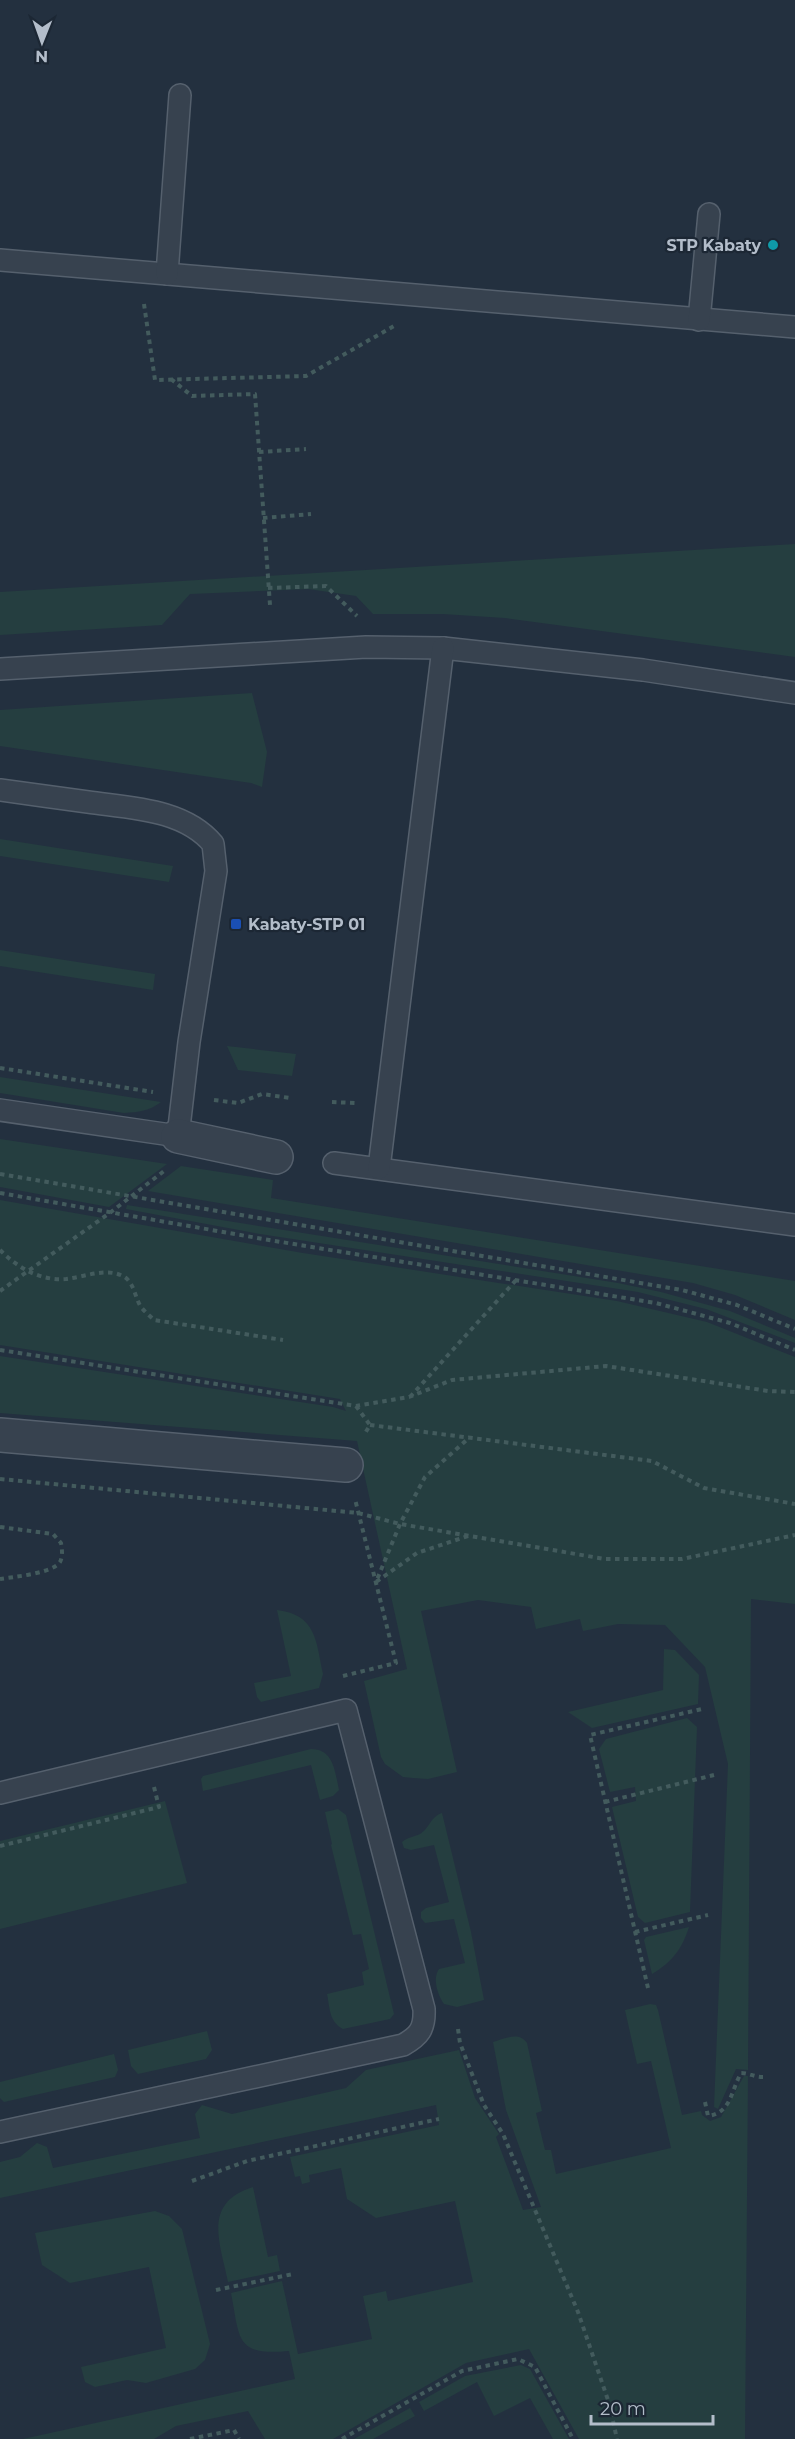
<svg xmlns="http://www.w3.org/2000/svg" width="795" height="2439" viewBox="0 0 795 2439" font-family="Montserrat,sans-serif">
  <style>
    .green { fill: #253e40 }
    .lines { fill: none; stroke-linecap: round; stroke-linejoin: round }
    .service-casing { stroke: #55606d; stroke-width: 24 }
    .minor-casing { stroke: #55606d; stroke-width: 36 }
    .path { stroke: #435b5d; stroke-width: 4; stroke-dasharray: 4.5 4.5; stroke-linecap: butt }
    .service { stroke: #37424f; stroke-width: 21 }
    .minor { stroke: #37424f; stroke-width: 33 }
    .culture-dot { fill: #0f9aa8; stroke: #1c2734; stroke-width: 2 }
    .transit-dot { fill: #1a4fb4; stroke: #1c2734; stroke-width: 2 }
    .labels { text-anchor: middle; dominant-baseline: central; stroke-width: 4.5; stroke-linejoin: round; paint-order: stroke }
    .poi-label { font-size: 16px; font-weight: bold; fill: #b3bdca; stroke: #1c2734; text-anchor: end }
  </style>
  <rect width="100%" height="100%" fill="#23303f"/>
  <!-- green -->
  <g class="green">
    <polygon points="795,544 795,657 505,618 443,614 373,614 356,596 308,589 190,594 162,625 0,635 0,592"/>
    <polygon points="252,693 267,752 262,787 251,783 0,746 0,710"/>
    <polygon points="0,839 173,866 169,882 0,856"/>
    <polygon points="0,950 155,974 153,990 0,966"/>
    <polygon points="227,1046 296,1054 292,1076 238,1070"/>
    <path d="M0,1077L161,1102C149,1111 139,1112 124,1113L0,1093Z"/>
    <polygon points="0,1139 167,1164 109,1207 0,1187"/>
    <polygon points="181,1166 273,1180 271,1198 795,1281 795,1320 735,1295 693,1283 148,1191"/>
    <polygon points="0,1200 303,1253 617,1301 707,1322 795,1357 795,1604 751,1599 748,2070 736,2069 718,2109 714,2107 728,1764 705,1667 665,1625 618,1624 583,1631 580,1619 536,1629 531,1607 478,1600 421,1611 457,1772 428,1779 413,1778 403,1777 385,1764 381,1757 364,1681 407,1669 357,1441 0,1413 0,1356 333,1407 346,1411 340,1399 0,1345"/>
    <polygon points="127,1205 618,1283 661,1292 730,1311 795,1338 795,1343 706,1309 638,1292 260,1234 126,1209"/>
    <path d="M277,1610C317,1615 316,1642 323,1674L319,1688L261,1702L257,1697L254,1683L291,1676Z"/>
    <polygon points="664,1649 675,1650 699,1675 698,1704 592,1728 568,1712 663,1690"/>
    <polygon points="687,1718 697,1727 690,1912 645,1923 638,1917 612,1807 636,1801 635,1787 610,1792 599,1749 606,1739"/>
    <path d="M311,1749C334,1749 335,1772 339,1790L333,1796L320,1800L311,1765L203,1791L201,1779L203,1776Z"/>
    <polygon points="165,1801 187,1883 0,1929 0,1841"/>
    <path d="M338,1809L346,1815L394,2014L390,2019L343,2029C329,2022 330,2008 327,1994L364,1985L362,1972L369,1969L361,1934L353,1935L331,1845L332,1844L325,1812Z"/>
    <path d="M442,1813L471,1932L484,2000L457,2007L444,2004C438,1995 432,1979 439,1969L465,1963L454,1919L425,1923L421,1918V1912L426,1908L449,1902L434,1845L411,1850L404,1848L402,1842C408,1837 414,1837 420,1834C430,1828 430,1817 442,1813Z"/>
    <path d="M689,1927C682,1949 672,1962 652,1974L644,1940L646,1937Z"/>
    <path d="M650,2004L656,2005L658,2010L682,2115L701,2111L702,2115L710,2121L721,2117L744,2076H748L745,2439H579L529,2349L466,2363L333,2439H265L248,2411L176,2426L154,2439H23L295,2379L289,2351C235,2356 240,2339 231,2293L282,2281L298,2354L372,2339L363,2296L386,2291L388,2301L473,2282L455,2201L376,2218L347,2199L341,2168L309,2175L310,2182L302,2184L300,2176L295,2177L290,2157L439,2125L436,2105L0,2198V2162L20,2157L37,2143L47,2147L53,2168L200,2138L195,2114L202,2105L232,2114L346,2088L366,2070L459,2050L475,2098L499,2134L496,2137L523,2210L541,2207L506,2110L493,2042C504,2039 519,2031 527,2043L542,2111L536,2113L545,2150H551L556,2174L671,2148L651,2061L637,2064L625,2010Z"/>
    <polygon points="207,2031 212,2050 206,2059 138,2074 131,2066 128,2050"/>
    <polygon points="114,2054 118,2070 115,2077 4,2102 0,2098 0,2082"/>
    <path d="M253,2187L268,2257L277,2255L280,2271L228,2282C220,2242 202,2203 253,2187Z"/>
    <polygon points="155,2211 169,2216 182,2229 210,2344 205,2360 195,2369 146,2383 127,2380 95,2387 85,2382 81,2367 166,2348 149,2267 70,2283 42,2265 35,2233"/>
    <polygon points="521,2365 530,2369 569,2439 553,2439 530,2398 494,2416 477,2382 424,2411 419,2402 465,2376"/>
    <polygon points="410,2408 415,2416 373,2439 354,2439"/>
  </g>
  <g class="lines">
    <!-- service casing -->
    <g class="service-casing">
      <g id="service">
        <polyline points="0,260 795,327"/>
        <polyline points="167,274 180,95"/>
        <polyline points="699,320 709,214"/>
        <polyline points="0,669 366,647 443,648 643,670 795,693"/>
        <path d="M0,790C29,794 59,798 88,802C130,808 184,809 213,844L216,871L189,1042L178,1136L0,1110"/>
        <polyline points="334,1163 795,1225"/>
        <polyline points="379,1168 443,648"/>
        <path d="M0,1793L346,1710L424,2009C425,2029 419,2036 403,2045L0,2132"/>
      </g>
    </g>
    <!-- minor casing -->
    <g class="minor-casing">
      <g id="minor">
        <polyline points="178,1136 276,1157"/>
        <polyline points="0,1435 346,1465"/>
      </g>
    </g>
    <!-- path -->
    <g class="path">
      <polyline points="144,304 155,380 306,376 394,326"/>
      <polyline points="171,379 192,396 255,394 270,605"/>
      <polyline points="259,452 306,449"/>
      <polyline points="263,518 311,514"/>
      <polyline points="268,588 326,586 357,616"/>
      <polyline points="0,1068 153,1092"/>
      <polyline points="214,1100 238,1103 262,1094 290,1098"/>
      <polyline points="332,1102 355,1103"/>
      <polyline points="0,1174 682,1290 737,1305 795,1329"/>
      <polyline points="0,1193 269,1240 656,1303 730,1323 795,1350"/>
      <path d="M0,1250C18,1268 40,1281 66,1279C85,1277 109,1266 126,1278C135,1286 135,1298 141,1307C145,1312 150,1316 154,1320L283,1340"/>
      <polyline points="0,1291 111,1212 164,1171"/>
      <polyline points="0,1350 356,1406 409,1397 452,1380 606,1366 768,1391 795,1392"/>
      <polyline points="410,1397 517,1279"/>
      <polyline points="356,1406 370,1425 364,1435"/>
      <polyline points="370,1425 652,1461 704,1488 795,1504"/>
      <polyline points="0,1479 358,1513 400,1524 605,1559 682,1559 795,1535"/>
      <path d="M0,1527L53,1534L61,1543C62,1549 63,1556 60,1562C53,1573 14,1577 0,1579"/>
      <polyline points="468,1536 417,1553 376,1582 400,1524 425,1477 470,1437"/>
      <polyline points="343,1676 396,1663 355,1499"/>
      <polyline points="605,1802 714,1775"/>
      <polyline points="0,1846 159,1807 154,1787"/>
      <polyline points="635,1932 708,1915"/>
      <polyline points="648,1988 590,1735 702,1709"/>
      <polyline points="458,2029 460,2043 484,2105 503,2134 578,2312 609,2403 617,2439"/>
      <path d="M705,2102L708,2116C731,2113 731,2091 741,2073C749,2073 754,2077 763,2077"/>
      <polyline points="192,2181 247,2161 439,2119"/>
      <polyline points="216,2290 293,2274"/>
      <polyline points="190,2439 234,2430 239,2439"/>
      <polyline points="342,2439 462,2371 518,2359 535,2367 573,2439"/>
    </g>
    <!-- service -->
    <use href="#service" class="service"/>
    <!-- minor -->
    <use href="#minor" class="minor"/>
  </g>
  <!-- markers -->
  <circle class="culture-dot" cx="773" cy="245" r="6"/>
  <rect class="transit-dot" x="230" y="918" width="12" height="12" rx="3"/>
  <g class="labels">
    <!-- poi labels -->
    <g class="poi-label">
      <text x="761" y="245">STP Kabaty</text>
      <text x="248" y="924" text-anchor="start">Kabaty-STP 01</text>
    </g>
  </g>
  <!-- north arrow -->
  <g transform="translate(42 42) rotate(181)" stroke="#1c2734" stroke-width="4.5" paint-order="stroke">
  <path d="M0-4.5L10 22L0 15L-10 22Z" fill="#b3bdca"/>
  <text y="-9" font-size="16" font-weight="bold" text-anchor="middle" fill="#b3bdca">N</text>
  </g>
  <!-- scale -->
  <path d="M591 2415v9h122v-9" fill="none" stroke="#b3bdca" stroke-width="3"/>
  <text x="600" y="2415" font-size="18" fill="#b3bdca" stroke="#1c2734" stroke-width="4.5" paint-order="stroke">20 m</text>
</svg>
